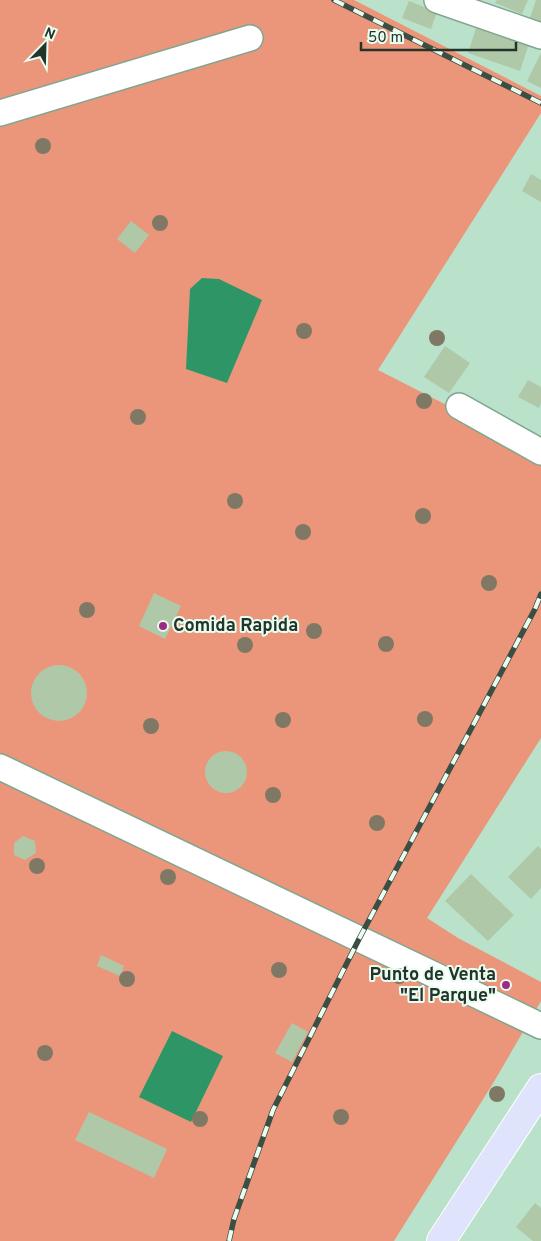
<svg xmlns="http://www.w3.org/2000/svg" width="541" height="1241" viewBox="0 0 541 1241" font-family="Overpass,sans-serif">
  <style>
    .green { fill: #eb967a }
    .water { fill: #2e9666 }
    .building { fill: #afc9a8 }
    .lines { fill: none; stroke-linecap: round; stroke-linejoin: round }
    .minor-casing { stroke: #81a690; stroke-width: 28 }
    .major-casing { stroke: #fff; stroke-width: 30 }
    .minor { stroke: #fff; stroke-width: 25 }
    .major { stroke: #dfe3fb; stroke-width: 28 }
    .rail-casing { stroke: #3b4e43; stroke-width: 5.5 }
    .rail { stroke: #e9fdf1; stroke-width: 4; stroke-dasharray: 11; stroke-linecap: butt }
    .tree { fill: #7f7865 }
    .poi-dot { fill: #9f2983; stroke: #e9fdf1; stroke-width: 2 }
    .labels { text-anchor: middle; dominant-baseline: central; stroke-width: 4; stroke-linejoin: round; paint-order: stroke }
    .poi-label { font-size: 18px; font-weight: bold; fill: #24342b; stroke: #e9fdf1; text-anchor: start }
  </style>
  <rect width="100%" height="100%" fill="#bae1ca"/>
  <!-- green -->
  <polygon class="green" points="0,0 354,0 541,96 541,113 378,370 541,453 541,738 427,918 458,938 541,982 541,1001 492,1085 394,1241 0,1241"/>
  <!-- water -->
  <g class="water">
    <polygon points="202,278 219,279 262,300 227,383 186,369 190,289"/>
    <polygon points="172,1031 223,1056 191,1122 139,1097"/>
  </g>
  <!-- building -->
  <g class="building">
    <polygon points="497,0 528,0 522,14 495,3"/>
    <polygon points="536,0 541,0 541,23 530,18"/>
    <polygon points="409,1 437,12 431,29 402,18"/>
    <polygon points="477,25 529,44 520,71 468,53"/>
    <polygon points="541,53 541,88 527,81"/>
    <polygon points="531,174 541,180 541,202 522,191"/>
    <polygon points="131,221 149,235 135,253 117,239"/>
    <polygon points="445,346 470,363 449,393 424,377"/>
    <polygon points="528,380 541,387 541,403 539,408 518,397"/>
    <polygon points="154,593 181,606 165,639 139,626"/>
    <circle cx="59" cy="693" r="28"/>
    <circle cx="226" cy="772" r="21"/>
    <polygon points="23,836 35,841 36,853 25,860 14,855 14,843"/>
    <polygon points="538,846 541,849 541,888 531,899 508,877"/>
    <polygon points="471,874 514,915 488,941 445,901"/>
    <polygon points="101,955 124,966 120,976 97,966"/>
    <polygon points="292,1023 308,1032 292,1062 275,1053"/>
    <polygon points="89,1112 167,1149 154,1178 75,1140"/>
    <polygon points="535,1203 541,1208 541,1241 533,1241 516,1227"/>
  </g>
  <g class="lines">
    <!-- minor casing -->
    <g class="minor-casing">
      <g id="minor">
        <polyline points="437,0 541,36"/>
        <polyline points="0,113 250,38"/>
        <polyline points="459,406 541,452"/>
        <polyline points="0,767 541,1026"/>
      </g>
    </g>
    <!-- major casing -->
    <g class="major-casing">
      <polyline id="major" points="441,1241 541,1088"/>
    </g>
    <!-- minor -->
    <use href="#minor" class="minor"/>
    <!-- major -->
    <use href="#major" class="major"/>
    <!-- rail casing -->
    <g class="rail-casing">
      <g id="rail">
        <polyline points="334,0 541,103"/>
        <polyline points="229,1241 234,1219 273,1110 359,939 535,609 541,594"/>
      </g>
    </g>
    <!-- rail -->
    <use href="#rail" class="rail"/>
  </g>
  <!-- trees -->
  <g class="tree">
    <circle cx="43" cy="146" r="8"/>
    <circle cx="160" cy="223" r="8"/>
    <circle cx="304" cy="331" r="8"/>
    <circle cx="437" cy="338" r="8"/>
    <circle cx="424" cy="401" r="8"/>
    <circle cx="138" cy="417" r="8"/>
    <circle cx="235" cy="501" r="8"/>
    <circle cx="423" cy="516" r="8"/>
    <circle cx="303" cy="532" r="8"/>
    <circle cx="489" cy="583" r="8"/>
    <circle cx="87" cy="610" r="8"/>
    <circle cx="314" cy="631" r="8"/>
    <circle cx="386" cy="644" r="8"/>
    <circle cx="245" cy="645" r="8"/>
    <circle cx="425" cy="719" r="8"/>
    <circle cx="283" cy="720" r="8"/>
    <circle cx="151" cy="726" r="8"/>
    <circle cx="273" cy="795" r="8"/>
    <circle cx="377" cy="823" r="8"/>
    <circle cx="37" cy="866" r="8"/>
    <circle cx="168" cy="877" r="8"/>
    <circle cx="279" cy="970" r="8"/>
    <circle cx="399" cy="976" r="8"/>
    <circle cx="127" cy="979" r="8"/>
    <circle cx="45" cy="1053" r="8"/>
    <circle cx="497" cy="1094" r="8"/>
    <circle cx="341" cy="1117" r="8"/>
    <circle cx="200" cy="1119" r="8"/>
  </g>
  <!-- markers -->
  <g class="poi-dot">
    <circle cx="163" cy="626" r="5"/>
    <circle cx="506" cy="985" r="5"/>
  </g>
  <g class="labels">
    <!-- poi labels -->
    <g class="poi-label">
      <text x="173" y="626">Comida Rapida</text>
      <text x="496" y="975" text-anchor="end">Punto de Venta<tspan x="496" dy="21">"El Parque"</tspan></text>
    </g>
  </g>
  <!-- north arrow -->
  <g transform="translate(45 45) rotate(23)" stroke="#e9fdf1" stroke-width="4" paint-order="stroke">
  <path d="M0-4L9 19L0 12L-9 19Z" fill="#24342b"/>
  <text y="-8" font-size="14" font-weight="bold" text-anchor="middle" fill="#24342b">N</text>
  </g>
  <!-- scale -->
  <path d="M361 42v8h155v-8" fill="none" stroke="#24342b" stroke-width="2.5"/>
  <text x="368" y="42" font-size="15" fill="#24342b" stroke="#e9fdf1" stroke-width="4" paint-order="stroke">50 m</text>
</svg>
